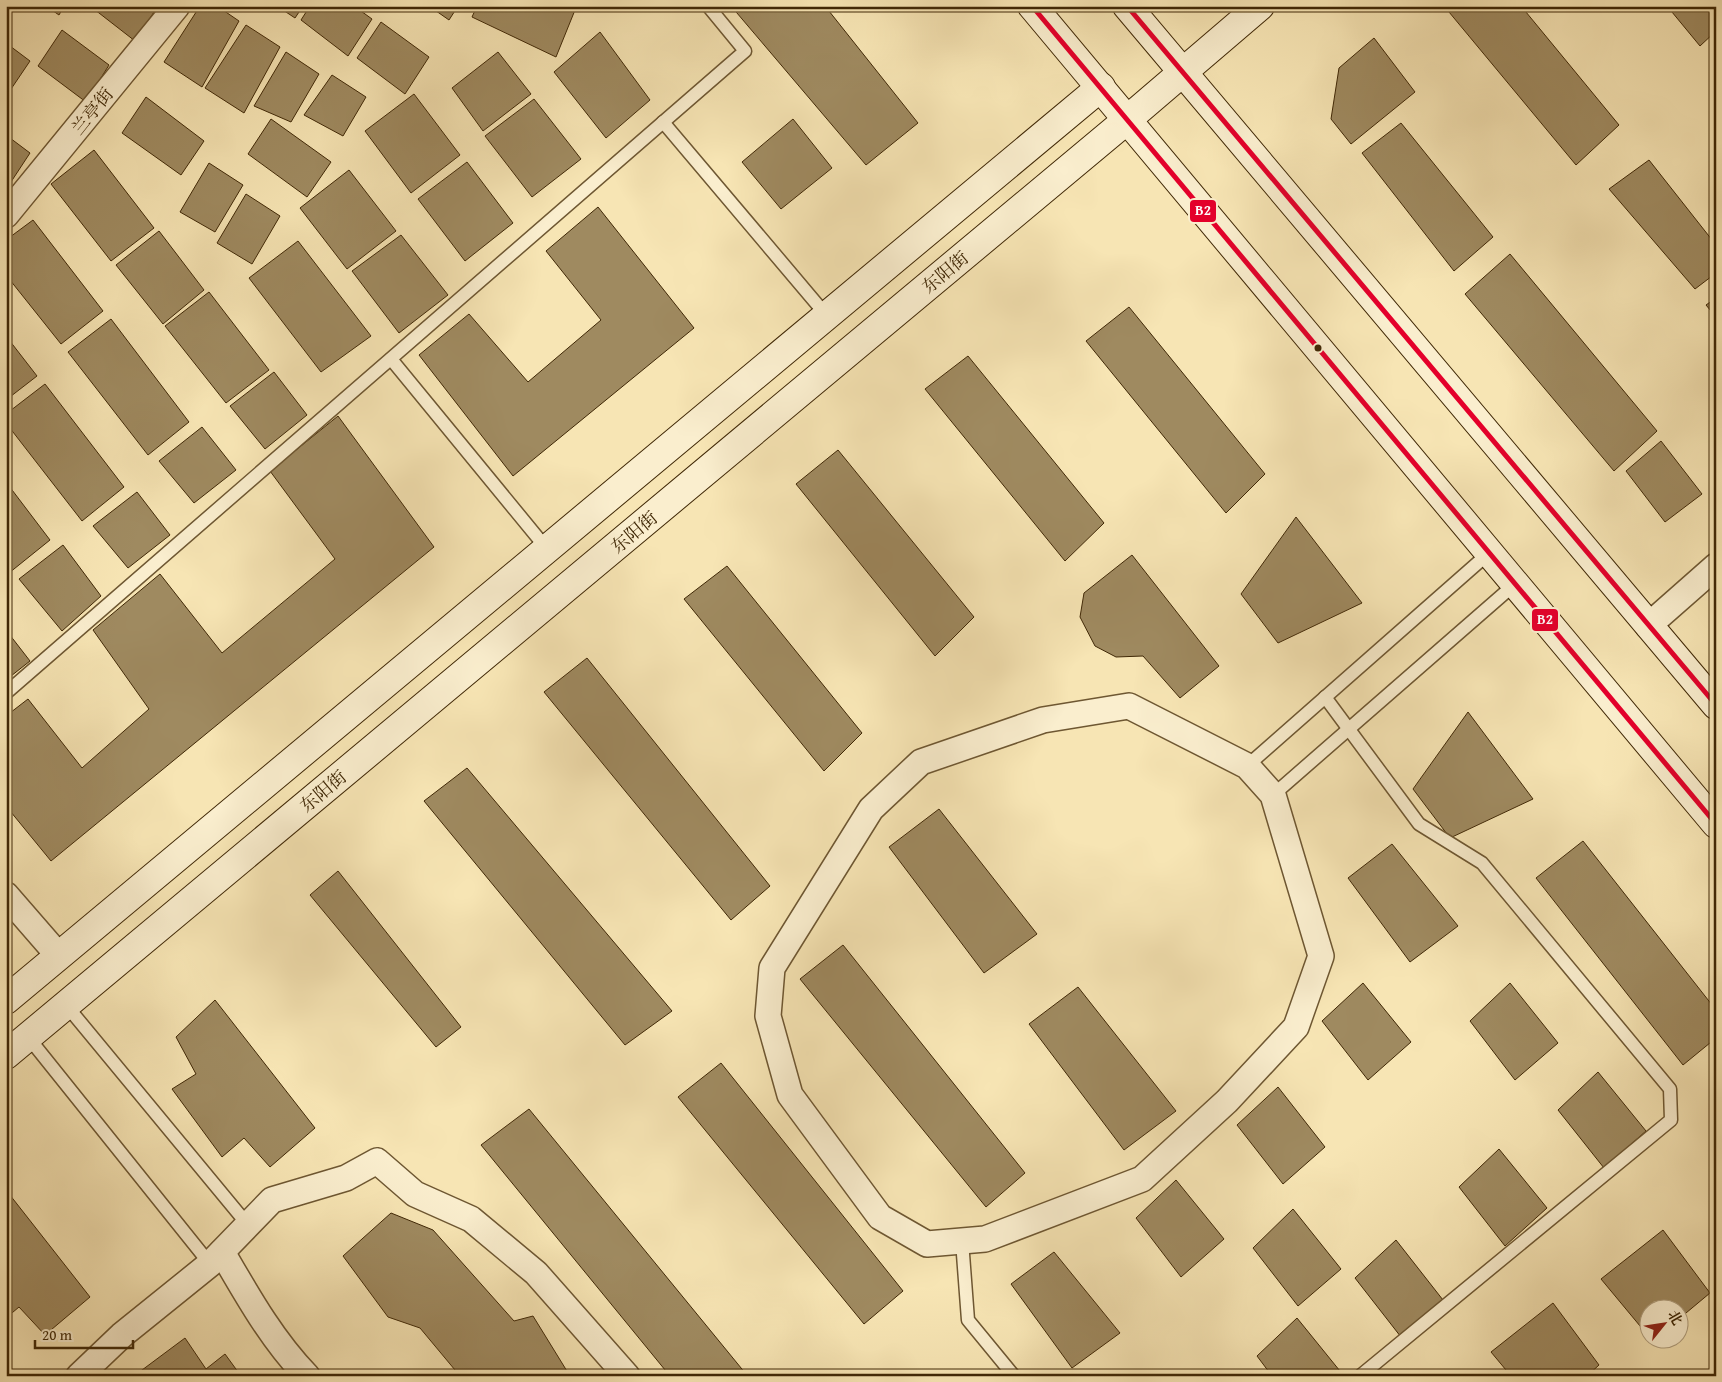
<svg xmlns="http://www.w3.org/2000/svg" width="1722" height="1382" viewBox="0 0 1722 1382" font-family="'Gentium Book Plus','Noto Serif SC',serif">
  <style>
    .building { fill: #9f8a60; stroke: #402806 }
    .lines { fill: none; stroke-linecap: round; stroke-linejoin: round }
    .lane-casing { stroke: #6e5732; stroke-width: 15 }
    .street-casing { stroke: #6e5732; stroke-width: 28 }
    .secondary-casing { stroke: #402806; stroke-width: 30 }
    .lane { stroke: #faeece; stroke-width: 12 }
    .street { stroke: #faeece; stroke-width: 25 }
    .secondary { stroke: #faeece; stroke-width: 28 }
    .bus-1-casing { stroke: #faeece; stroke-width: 9 }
    .bus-1 { stroke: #e4002b; stroke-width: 5 }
    .bus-dot { fill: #402806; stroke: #faeece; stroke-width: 2 }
    .labels { text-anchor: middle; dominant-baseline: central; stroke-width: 5; stroke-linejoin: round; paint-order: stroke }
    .street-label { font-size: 18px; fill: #402806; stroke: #faeece }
    .line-badge { stroke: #faeece; stroke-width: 2 }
    .badge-label { font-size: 14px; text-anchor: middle; font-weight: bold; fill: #fff }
  </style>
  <rect width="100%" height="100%" fill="#f7e5b4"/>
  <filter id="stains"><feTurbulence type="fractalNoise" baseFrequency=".004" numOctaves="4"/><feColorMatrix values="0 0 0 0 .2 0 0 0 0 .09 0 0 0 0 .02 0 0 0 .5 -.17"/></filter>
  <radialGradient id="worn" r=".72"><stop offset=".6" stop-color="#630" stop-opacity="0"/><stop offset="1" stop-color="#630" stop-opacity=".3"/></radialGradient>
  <!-- building -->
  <g class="building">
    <polygon points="46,6 64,6 59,15"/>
    <polygon points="90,6 158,6 135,41"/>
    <polygon points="200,6 217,6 239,21 202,87 164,62"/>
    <polygon points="277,6 303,6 295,18"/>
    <polygon points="310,6 354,6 372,19 348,56 301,20"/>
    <polygon points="429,6 458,6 449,20"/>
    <polygon points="477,6 567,6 575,10 556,57 472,17"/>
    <polygon points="731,6 825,6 918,123 866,165"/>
    <polygon points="1444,6 1521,6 1619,125 1576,165"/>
    <polygon points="1667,6 1716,6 1716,31 1700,46"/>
    <polygon points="381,22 429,57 405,94 357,58"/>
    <polygon points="246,25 280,47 244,113 205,88"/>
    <polygon points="62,30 109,65 86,102 38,66"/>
    <polygon points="600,32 650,100 606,138 554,72"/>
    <polygon points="1374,38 1415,92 1351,144 1331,119 1339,68"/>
    <polygon points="6,43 30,61 7,95 6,95"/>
    <polygon points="286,52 319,74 291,122 254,106"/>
    <polygon points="498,52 531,94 483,131 452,88"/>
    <polygon points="332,75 366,97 343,136 304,115"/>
    <polygon points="414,94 460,155 411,193 365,131"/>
    <polygon points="146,97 204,141 181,175 122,133"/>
    <polygon points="534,99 581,159 532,197 485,136"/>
    <polygon points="271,119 331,162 307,197 248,154"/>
    <polygon points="793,119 832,168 781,209 742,162"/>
    <polygon points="1401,123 1493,237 1454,271 1362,153"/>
    <polygon points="6,135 30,153 7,188 6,187"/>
    <polygon points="94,150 154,228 111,261 51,184"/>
    <polygon points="1649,160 1716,245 1716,273 1695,289 1609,189"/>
    <polygon points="467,162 513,223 465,261 418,199"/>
    <polygon points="209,163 243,185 215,232 180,212"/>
    <polygon points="349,170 396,231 347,269 300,208"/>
    <polygon points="246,194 280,216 252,264 217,243"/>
    <polygon points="598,207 694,328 513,476 419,355 469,314 528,382 601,320 546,251"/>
    <polygon points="33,220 103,311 61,344 6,275 6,240"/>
    <polygon points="159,231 204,290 163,324 116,265"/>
    <polygon points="401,235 448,295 399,333 352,271"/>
    <polygon points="298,241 371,336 321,372 249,278"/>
    <polygon points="1510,254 1657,431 1614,471 1465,294"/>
    <polygon points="209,292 269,370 226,403 165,326"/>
    <polygon points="1716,298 1716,317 1706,305"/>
    <polygon points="1129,307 1265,474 1226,513 1086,341"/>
    <polygon points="111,319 189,422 148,455 68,352"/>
    <polygon points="6,336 37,376 6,400"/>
    <polygon points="968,356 1104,523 1065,561 925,389"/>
    <polygon points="274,372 307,415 265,449 230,406"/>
    <polygon points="45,384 124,487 82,521 6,423 6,414"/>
    <polygon points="338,416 434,547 51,861 6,806 6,716 28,699 82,768 149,709 93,630 160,574 222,653 335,559 270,471"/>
    <polygon points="202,427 236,470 194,503 159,461"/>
    <polygon points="1661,441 1702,494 1665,522 1626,471"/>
    <polygon points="838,450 974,617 935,656 796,484"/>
    <polygon points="6,482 50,540 9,573 6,570"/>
    <polygon points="137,492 170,535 128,568 93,526"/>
    <polygon points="1296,517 1362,603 1278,643 1241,594"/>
    <polygon points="63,545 101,596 62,631 19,579"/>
    <polygon points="1132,555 1219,666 1180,698 1143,656 1116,657 1095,646 1080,617 1084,593"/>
    <polygon points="727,566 862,733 824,771 684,599"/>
    <polygon points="6,630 30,661 6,680"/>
    <polygon points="587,658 770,886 731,920 544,692"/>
    <polygon points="1468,712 1533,799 1450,838 1413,789"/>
    <polygon points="467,768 672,1011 625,1045 424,801"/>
    <polygon points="939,809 1037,934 984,973 889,847"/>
    <polygon points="1583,841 1716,1010 1716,1038 1683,1065 1536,878"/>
    <polygon points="1392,844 1458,926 1410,962 1348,878"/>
    <polygon points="338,871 461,1027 436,1047 310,895"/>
    <polygon points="843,945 1025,1173 986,1207 800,979"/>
    <polygon points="1363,983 1411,1042 1368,1080 1322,1021"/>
    <polygon points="1510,983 1558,1043 1515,1080 1470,1021"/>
    <polygon points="1078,987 1176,1111 1124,1150 1029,1024"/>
    <polygon points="215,1000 315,1128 270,1167 244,1138 222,1157 172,1089 196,1074 176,1037"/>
    <polygon points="721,1063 903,1291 864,1324 678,1097"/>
    <polygon points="1598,1072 1646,1131 1604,1168 1558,1110"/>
    <polygon points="1278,1087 1325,1147 1283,1184 1237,1125"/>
    <polygon points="529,1109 746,1374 745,1376 670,1376 481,1145"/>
    <polygon points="1499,1149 1547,1208 1505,1246 1459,1187"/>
    <polygon points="1176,1180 1224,1239 1181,1277 1136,1218"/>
    <polygon points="6,1190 90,1297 45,1335 19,1307 6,1318"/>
    <polygon points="1293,1209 1341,1269 1298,1306 1253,1248"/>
    <polygon points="391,1213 433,1230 514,1321 533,1316 570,1376 460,1376 420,1328 388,1317 343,1256"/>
    <polygon points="1663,1230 1710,1293 1680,1318 1680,1310 1650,1310 1650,1338 1601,1279"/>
    <polygon points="1396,1240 1443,1300 1401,1337 1355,1278"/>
    <polygon points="1054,1252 1120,1333 1072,1368 1011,1284"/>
    <polygon points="1553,1303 1599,1365 1587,1376 1511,1376 1491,1352"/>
    <polygon points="1297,1318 1344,1376 1272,1376 1257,1356"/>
    <polygon points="185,1338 206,1369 225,1354 241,1376 134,1376"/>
  </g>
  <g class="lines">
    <!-- lane casing -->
    <g class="lane-casing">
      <g id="lane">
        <polyline points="663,122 827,316"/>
        <polyline points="391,359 547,549"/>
        <polyline points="6,693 745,51 708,6"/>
        <polyline points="1325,697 1419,824 1482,863 1670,1089 1671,1120 1360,1376"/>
        <polyline points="1247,766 1489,553"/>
        <polyline points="1273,795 1515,584"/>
        <polyline points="66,1005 248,1225"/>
        <polyline points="28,1037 210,1264"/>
        <polyline points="962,1241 968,1320 1014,1376"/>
      </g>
    </g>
    <!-- street casing -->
    <g class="street-casing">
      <g id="street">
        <polyline points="6,215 177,6"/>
        <polyline points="1648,626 1716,566"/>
        <polygon points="1129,706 1247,766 1273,795 1321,956 1296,1027 1227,1101 1142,1179 985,1239 927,1244 880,1217 790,1095 768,1016 772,968 871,809 921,762 1043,720"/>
        <polyline points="6,895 59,956"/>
        <path d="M222,1252C247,1295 272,1340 307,1376"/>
        <polyline points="79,1376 122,1335 210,1264 272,1200 346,1178 377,1161 415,1194 471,1219 536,1273 627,1376"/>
      </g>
    </g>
    <!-- secondary casing -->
    <g class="secondary-casing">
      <g id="secondary">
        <polyline points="1032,6 1716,824"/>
        <polyline points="1127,6 1716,705"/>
        <polyline points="6,1000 1101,87"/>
        <polyline points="6,1055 1128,119 1260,6"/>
      </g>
    </g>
    <!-- lane -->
    <use href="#lane" class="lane"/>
    <!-- street -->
    <use href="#street" class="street"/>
    <!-- secondary -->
    <use href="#secondary" class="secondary"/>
    <!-- bus-1 casing -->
    <g class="bus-1-casing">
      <g id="bus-1">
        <polyline points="1032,6 1716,824"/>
        <polyline points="1127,6 1716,705"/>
      </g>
    </g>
    <!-- bus-1 -->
    <use href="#bus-1" class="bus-1"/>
  </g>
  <!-- markers -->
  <circle class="bus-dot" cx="1318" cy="348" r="4.5"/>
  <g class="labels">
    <!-- street labels -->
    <g class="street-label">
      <text transform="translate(92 111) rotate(-51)">兰亭街</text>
      <text transform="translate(945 272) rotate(-40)">东阳街</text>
      <text transform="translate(634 532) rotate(-40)">东阳街</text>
      <text transform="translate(323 791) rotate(-40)">东阳街</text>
    </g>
  </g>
  <g class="line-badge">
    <rect x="1189" y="199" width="28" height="24" rx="5" fill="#e4002b"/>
    <rect x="1531" y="608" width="28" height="24" rx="5" fill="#e4002b"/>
  </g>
  <g class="badge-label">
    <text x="1203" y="215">B2</text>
    <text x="1545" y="624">B2</text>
  </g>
  <!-- margin -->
  <rect width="1722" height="1382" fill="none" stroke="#f7e5b4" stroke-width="25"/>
  <rect x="8" y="8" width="1707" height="1367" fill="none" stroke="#402806" stroke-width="2.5"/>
  <rect x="12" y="12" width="1697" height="1357" fill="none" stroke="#402806"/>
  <!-- north arrow -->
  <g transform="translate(1664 1324) rotate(60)"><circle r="24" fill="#faeece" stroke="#b09f7e"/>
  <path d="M0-4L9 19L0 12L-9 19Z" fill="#8f2418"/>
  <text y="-8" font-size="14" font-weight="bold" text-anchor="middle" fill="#402806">北</text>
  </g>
  <!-- scale -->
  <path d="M35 1340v8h98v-8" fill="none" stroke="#402806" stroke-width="2.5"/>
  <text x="42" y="1340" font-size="15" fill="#402806" stroke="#faeece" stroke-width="4" paint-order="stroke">20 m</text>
  <rect width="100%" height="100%" filter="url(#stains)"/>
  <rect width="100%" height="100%" fill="url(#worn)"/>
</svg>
